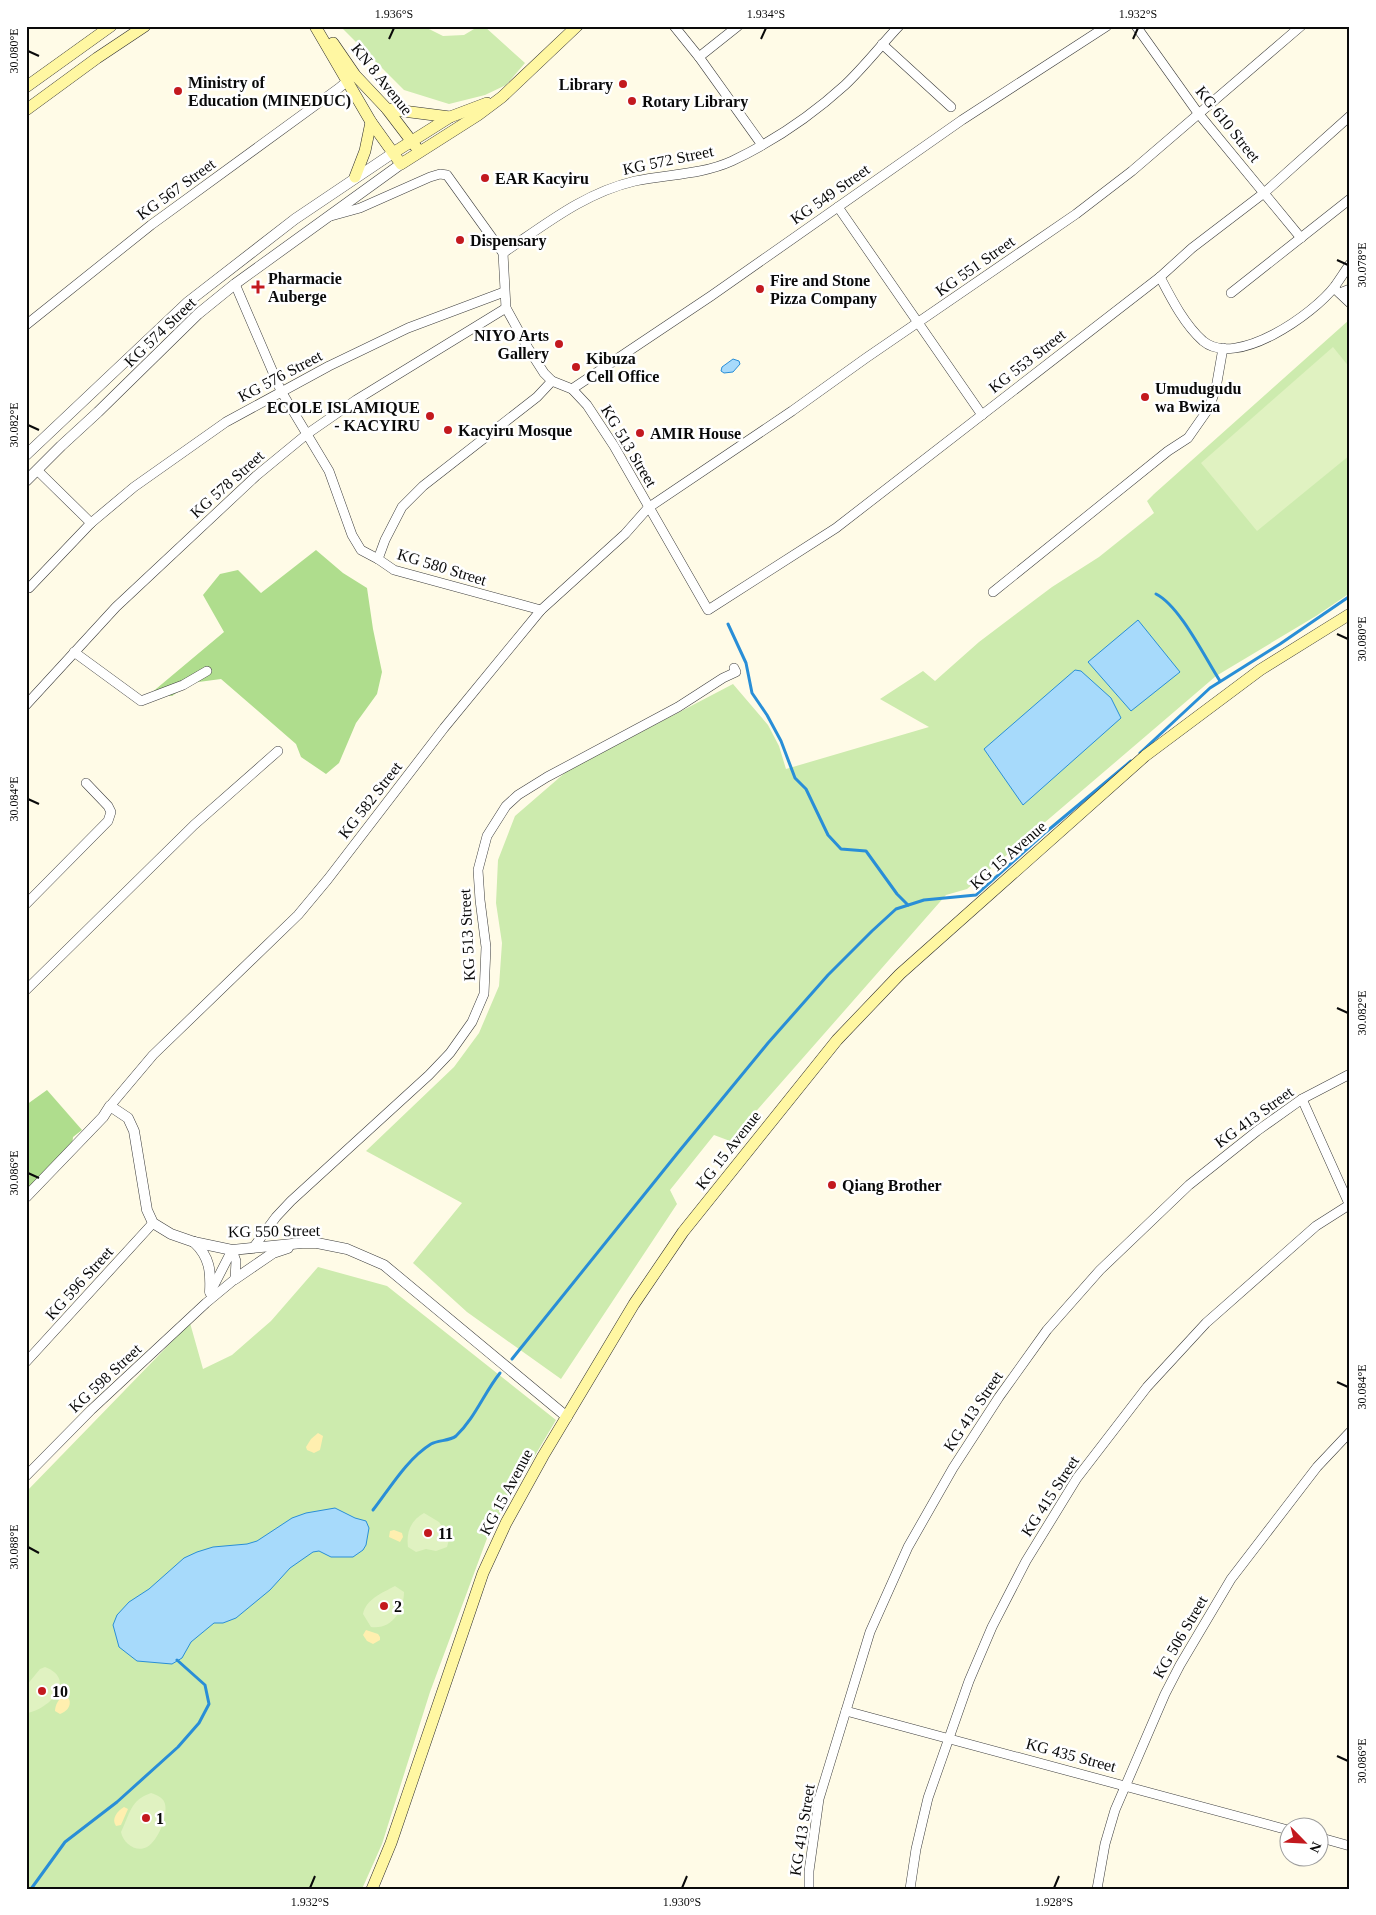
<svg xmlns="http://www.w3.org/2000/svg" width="1376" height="1915" viewBox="0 0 1376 1915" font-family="Georgia,serif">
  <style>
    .green { fill: #cdebae }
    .forest { fill: #afdd8d }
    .sand { fill: #ffefaf }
    .pitch { fill: #e0f2c1 }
    .water { fill: #a7dafb; stroke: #298ed7 }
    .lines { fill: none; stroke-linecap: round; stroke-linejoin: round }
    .stream { stroke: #298ed7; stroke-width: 3 }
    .minor-casing { stroke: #3d3d3d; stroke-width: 10 }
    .tertiary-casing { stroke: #3d3d3d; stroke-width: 11 }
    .secondary-casing { stroke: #2c2c2c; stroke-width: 12 }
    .minor { stroke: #fff; stroke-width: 9 }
    .tertiary { stroke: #fff; stroke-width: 10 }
    .secondary { stroke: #fff7a2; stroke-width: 11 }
    .ticks { fill: none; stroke: #0a0a0a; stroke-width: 2 }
    .poi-dot { fill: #c3191e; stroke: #fff; stroke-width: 2 }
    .labels { text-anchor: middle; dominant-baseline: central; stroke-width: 5; stroke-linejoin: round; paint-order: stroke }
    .street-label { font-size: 16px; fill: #0a0a0a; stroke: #fff }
    .poi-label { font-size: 16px; font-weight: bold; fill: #0a0a0a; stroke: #fff; text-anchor: start }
    .neatline { fill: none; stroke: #0a0a0a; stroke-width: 2 }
    .ticks-label { font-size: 12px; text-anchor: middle; fill: #0a0a0a }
  </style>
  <rect width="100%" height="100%" fill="#fffbe7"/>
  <!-- green -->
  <g class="green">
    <polygon points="340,26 423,26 443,36 464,35 479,26 484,26 525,63 506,85 485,95 449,104 404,90"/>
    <polygon points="1349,320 1350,593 1316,616 1216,676 967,889 946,895 730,1141 714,1135 670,1190 677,1204 561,1379 467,1312 413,1263 462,1203 366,1151 454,1067 479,1033 499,986 502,943 496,903 498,860 515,816 567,771 733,684 768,725 779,746 786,769 929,727 880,699 923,671 935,681 979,642 1052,587 1099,557 1154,513 1147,501 1154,494"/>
    <polygon points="318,1267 387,1286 556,1420 489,1533 430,1692 382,1844 362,1889 26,1889 26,1492 190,1323 203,1369 232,1355 271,1321"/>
  </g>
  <!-- forest -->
  <g class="forest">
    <polygon points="316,550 343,573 367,588 373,629 382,672 377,694 356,723 339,763 326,774 301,757 296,744 221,679 191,683 172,696 150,694 224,632 203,595 220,574 238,570 261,593"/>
    <polygon points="47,1090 82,1130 73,1137 71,1155 26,1199 26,1105"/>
  </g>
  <!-- sand -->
  <g class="sand">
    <polygon points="318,1433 323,1436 320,1450 314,1453 307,1450 306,1447 311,1439"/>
    <polygon points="394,1530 402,1533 403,1537 400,1542 389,1537 390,1531"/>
    <polygon points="366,1630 378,1634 380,1637 380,1640 373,1644 367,1641 363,1635"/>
    <path d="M64,1696L69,1699C72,1706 66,1712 60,1714L55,1711C55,1705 59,1698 64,1696Z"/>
    <path d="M124,1807L128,1809L121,1825L116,1826C111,1819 117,1811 124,1807Z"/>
  </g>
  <!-- pitch -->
  <g class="pitch">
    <polygon points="1333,347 1350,368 1350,455 1257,531 1201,463"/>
    <path d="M424,1513L439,1522L450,1536L447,1547L436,1551L426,1549L416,1552L408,1547C406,1532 411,1520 424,1513Z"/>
    <path d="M395,1586L404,1592C404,1610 392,1630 371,1627L363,1614C366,1599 382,1593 395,1586Z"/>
    <path d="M45,1667C78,1680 49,1709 27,1713L26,1686L40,1669Z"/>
    <path d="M151,1793C157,1795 164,1798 165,1804C168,1816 158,1841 147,1847C136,1853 123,1843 121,1832C130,1814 130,1800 151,1793Z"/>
  </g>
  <!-- water -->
  <g class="water">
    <polygon points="733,359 739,361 740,364 733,372 724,373 721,371 722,367"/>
    <polygon points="1138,620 1180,672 1131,711 1088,662"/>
    <polygon points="1075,670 1081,671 1111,698 1121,718 1023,805 984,749"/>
    <polygon points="335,1508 355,1518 366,1521 369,1528 366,1545 363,1550 353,1557 331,1557 319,1551 313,1552 290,1568 270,1590 236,1618 223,1623 214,1623 191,1642 182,1658 172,1664 137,1661 119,1647 113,1625 117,1615 129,1602 149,1589 184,1558 197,1552 213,1547 247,1544 257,1541 292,1518 306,1513"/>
  </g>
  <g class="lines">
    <!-- stream -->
    <g class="stream">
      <path d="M1156,594C1180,606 1205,658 1220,681"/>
      <polyline points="728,624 746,663 752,693 767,715 781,741 795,778 806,789 828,835 841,849 866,851 897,894 908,905"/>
      <polyline points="1140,753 1210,688 1280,644 1350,596"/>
      <polyline points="512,1359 676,1155 768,1043 828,975 872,931 896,909 924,900 976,895 1046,832 1131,761"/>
      <path d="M373,1510C390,1488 407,1459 431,1444C438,1440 450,1441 456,1436C475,1418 484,1393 500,1373"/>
      <polyline points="31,1889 65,1842 117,1802 178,1747 199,1723 209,1704 205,1685 177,1660"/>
    </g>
    <!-- minor casing -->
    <g class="minor-casing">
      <g id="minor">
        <polyline points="674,26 699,57 762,145"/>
        <polyline points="1136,26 1198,113 1301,238"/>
        <polyline points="882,44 951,107"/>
        <polyline points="699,57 738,26"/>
        <polyline points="838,207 982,415"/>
        <polyline points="331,216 360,208 430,177 440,174 447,175 503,253 506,308 528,348 544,373 552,381 572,389 587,405 614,446 708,610 836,528 1160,277 1192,248 1264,193 1350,116"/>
        <path d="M503,253C546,224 584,193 635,181C668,174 701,175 732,161C772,142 812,115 845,85C864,67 881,45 899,26"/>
        <path d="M1160,277C1171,298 1184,324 1203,341C1236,369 1314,314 1335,286C1340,279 1345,271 1350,264"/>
        <polyline points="235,284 281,391 329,471 352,535 361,550 378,559"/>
        <polyline points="1334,288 1350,303"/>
        <polyline points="1231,293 1350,199"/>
        <polyline points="1340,293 1350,289"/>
        <polyline points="26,325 151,225 339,88 352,77"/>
        <polyline points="572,389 711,296 962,120 1107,26"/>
        <polyline points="37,470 91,523 134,487 226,422 329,366 408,328 504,292"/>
        <polyline points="29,588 91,523"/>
        <polyline points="993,592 1168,451 1188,438 1209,408 1216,388 1223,348"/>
        <polyline points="541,610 394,570 378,559 385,540 402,507 423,486 537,397 552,381"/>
        <polyline points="74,652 141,701 183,685 207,671"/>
        <polyline points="26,705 116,607 256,476 307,434 356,400 506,308"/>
        <polyline points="26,904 108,821 111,812 108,806 86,783"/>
        <polyline points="26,990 194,825 278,751"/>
        <polyline points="1302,1099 1350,1206"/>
        <polyline points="110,1106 153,1055 298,915 328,879 444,728 541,610 625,534 648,508 792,411 866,358 1076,214 1132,171 1301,26"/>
        <polyline points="253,1248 276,1217 291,1201 429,1075 450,1053 472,1022 484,994 486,947 480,900 478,870 487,836 506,806 518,795 547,777 678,707 723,678 736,672 734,668"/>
        <polyline points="210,1293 232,1250"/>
        <polyline points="26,1362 153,1223"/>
        <polyline points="26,1476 91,1410 206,1303 235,1279 236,1261 232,1250"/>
        <polyline points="846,1711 1288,1830"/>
        <polyline points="1318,1837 1350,1846"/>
        <polyline points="809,1889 809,1871 819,1799 870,1632 908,1547 953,1468 999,1397 1047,1330 1100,1270 1189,1185 1257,1131 1302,1099 1350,1074"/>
        <polyline points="910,1889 916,1849 928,1798 969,1681 992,1627 1026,1561 1077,1478 1147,1387 1206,1323 1316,1226 1349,1205"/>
        <polyline points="1097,1889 1105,1844 1115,1810 1165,1694 1180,1665 1231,1579 1317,1467 1350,1432"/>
      </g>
    </g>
    <!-- tertiary casing -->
    <g class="tertiary-casing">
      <g id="tertiary">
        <polyline points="26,455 188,302 295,219 393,153"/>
        <polyline points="26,481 61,446 98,412 198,314 235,284 401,164"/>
        <polyline points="26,1197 103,1117 110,1106 128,1118 134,1131 147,1210 153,1223 171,1234 194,1242 232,1250 302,1243 317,1243 347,1249 384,1265 567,1417"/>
        <path d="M194,1242C210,1257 211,1272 210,1292"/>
        <polyline points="235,1279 273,1253 288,1248"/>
      </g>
    </g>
    <!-- secondary casing -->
    <g class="secondary-casing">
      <g id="secondary">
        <polyline points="315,26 371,122 401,164 478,115 502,97 577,26"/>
        <polyline points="333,43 355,75 387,109 419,151"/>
        <polyline points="26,87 111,26"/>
        <polyline points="387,109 450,117"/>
        <polyline points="26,110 97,58 145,26"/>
        <polyline points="393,153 450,117 487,103"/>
        <polyline points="355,177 365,151 371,122"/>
        <polyline points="372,1889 391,1843 483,1573 506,1523 543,1456 634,1304 683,1232 837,1040 900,974 1145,756 1260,670 1350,614"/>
      </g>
    </g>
    <!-- minor -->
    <use href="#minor" class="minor"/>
    <!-- tertiary -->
    <use href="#tertiary" class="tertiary"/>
    <!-- secondary -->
    <use href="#secondary" class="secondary"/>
  </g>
  <!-- ticks -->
  <path class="ticks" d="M389,39L394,28M761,39L766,28M1133,39L1138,28M28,51L39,56M1337,260L1348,265M28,425L39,430M1337,634L1348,639M28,799L39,804M1337,1008L1348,1013M28,1173L39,1178M1337,1382L1348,1387M28,1547L39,1553M1337,1756L1348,1761M310,1888L315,1876M682,1888L687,1876M1054,1888L1059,1876"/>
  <!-- markers -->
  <g class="poi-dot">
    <circle cx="623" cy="84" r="5"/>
    <circle cx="178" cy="91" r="5"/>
    <circle cx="632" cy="101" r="5"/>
    <circle cx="485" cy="178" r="5"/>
    <circle cx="460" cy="240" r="5"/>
    <path d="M255.5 279.5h5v5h5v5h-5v5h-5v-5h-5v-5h5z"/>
    <circle cx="760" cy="289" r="5"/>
    <circle cx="559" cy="344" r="5"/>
    <circle cx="576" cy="367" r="5"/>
    <circle cx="1145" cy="397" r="5"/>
    <circle cx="430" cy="416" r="5"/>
    <circle cx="448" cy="430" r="5"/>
    <circle cx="640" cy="433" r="5"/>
    <circle cx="832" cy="1185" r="5"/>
    <circle cx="428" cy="1533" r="5"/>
    <circle cx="384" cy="1606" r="5"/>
    <circle cx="42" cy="1691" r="5"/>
    <circle cx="146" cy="1818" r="5"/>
  </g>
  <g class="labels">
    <!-- street labels -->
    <g class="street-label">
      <text transform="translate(382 79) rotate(51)">KN 8 Avenue</text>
      <text transform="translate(1228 124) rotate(51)">KG 610 Street</text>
      <text transform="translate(668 160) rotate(-12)">KG 572 Street</text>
      <text transform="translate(176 189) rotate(-36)">KG 567 Street</text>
      <text transform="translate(830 194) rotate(-35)">KG 549 Street</text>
      <text transform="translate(975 266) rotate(-35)">KG 551 Street</text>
      <text transform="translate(160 332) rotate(-44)">KG 574 Street</text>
      <text transform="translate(1027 361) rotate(-38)">KG 553 Street</text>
      <text transform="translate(280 376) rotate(-28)">KG 576 Street</text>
      <text transform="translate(629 446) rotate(59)">KG 513 Street</text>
      <text transform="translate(227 484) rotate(-42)">KG 578 Street</text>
      <text transform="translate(442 567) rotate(17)">KG 580 Street</text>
      <text transform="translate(370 800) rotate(-52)">KG 582 Street</text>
      <text transform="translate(1008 855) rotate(-41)">KG 15 Avenue</text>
      <text transform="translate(467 935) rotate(-93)">KG 513 Street</text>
      <text transform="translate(1254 1117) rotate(-36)">KG 413 Street</text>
      <text transform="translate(728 1150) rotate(-52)">KG 15 Avenue</text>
      <text transform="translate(274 1231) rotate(-1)">KG 550 Street</text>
      <text transform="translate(79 1283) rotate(-48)">KG 596 Street</text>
      <text transform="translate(105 1378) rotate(-43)">KG 598 Street</text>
      <text transform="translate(973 1411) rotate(-56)">KG 413 Street</text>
      <text transform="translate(506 1492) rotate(-62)">KG 15 Avenue</text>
      <text transform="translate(1050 1496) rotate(-57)">KG 415 Street</text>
      <text transform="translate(1180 1637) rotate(-60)">KG 506 Street</text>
      <text transform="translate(1071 1755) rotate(15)">KG 435 Street</text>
      <text transform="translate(802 1830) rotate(-81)">KG 413 Street</text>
    </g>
    <!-- poi labels -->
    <g class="poi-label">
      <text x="188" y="82">Ministry of<tspan x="188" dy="18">Education (MINEDUC)</tspan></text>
      <text x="613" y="84" text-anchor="end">Library</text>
      <text x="642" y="101">Rotary Library</text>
      <text x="495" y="178">EAR Kacyiru</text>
      <text x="470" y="240">Dispensary</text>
      <text x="268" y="278">Pharmacie<tspan x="268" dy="18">Auberge</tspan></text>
      <text x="770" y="280">Fire and Stone<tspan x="770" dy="18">Pizza Company</tspan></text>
      <text x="549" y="335" text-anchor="end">NIYO Arts<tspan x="549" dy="18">Gallery</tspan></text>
      <text x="586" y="358">Kibuza<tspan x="586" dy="18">Cell Office</tspan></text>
      <text x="1155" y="388">Umudugudu<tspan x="1155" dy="18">wa Bwiza</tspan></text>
      <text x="420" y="407" text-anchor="end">ECOLE ISLAMIQUE<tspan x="420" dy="18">- KACYIRU</tspan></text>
      <text x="458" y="430">Kacyiru Mosque</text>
      <text x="650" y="433">AMIR House</text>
      <text x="842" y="1185">Qiang Brother</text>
      <text x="438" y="1533">11</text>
      <text x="394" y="1606">2</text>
      <text x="52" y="1691">10</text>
      <text x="156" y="1818">1</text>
    </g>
  </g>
  <!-- border -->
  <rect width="1376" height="1915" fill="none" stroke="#ffffff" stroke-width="55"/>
  <!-- north arrow -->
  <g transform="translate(1304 1842) rotate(114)"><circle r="24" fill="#ffffff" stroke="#9d9d9d"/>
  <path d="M0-4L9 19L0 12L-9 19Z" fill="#c3191e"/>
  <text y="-8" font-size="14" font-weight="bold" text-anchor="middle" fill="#0a0a0a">N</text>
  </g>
  <rect x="28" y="28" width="1320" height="1860" class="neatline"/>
  <g class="ticks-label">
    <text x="394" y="18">1.936°S</text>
    <text x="766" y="18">1.934°S</text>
    <text x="1138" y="18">1.932°S</text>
    <text transform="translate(14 51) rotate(-90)" y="4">30.080°E</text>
    <text transform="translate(1362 265) rotate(-90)" y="4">30.078°E</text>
    <text transform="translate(14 425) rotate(-90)" y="4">30.082°E</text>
    <text transform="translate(1362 639) rotate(-90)" y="4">30.080°E</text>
    <text transform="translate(14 799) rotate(-90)" y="4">30.084°E</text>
    <text transform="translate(1362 1013) rotate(-90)" y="4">30.082°E</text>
    <text transform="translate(14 1173) rotate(-90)" y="4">30.086°E</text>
    <text transform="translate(1362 1387) rotate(-90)" y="4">30.084°E</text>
    <text transform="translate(14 1547) rotate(-90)" y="4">30.088°E</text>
    <text transform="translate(1362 1761) rotate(-90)" y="4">30.086°E</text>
    <text x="310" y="1906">1.932°S</text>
    <text x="682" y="1906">1.930°S</text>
    <text x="1054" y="1906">1.928°S</text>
  </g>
</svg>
